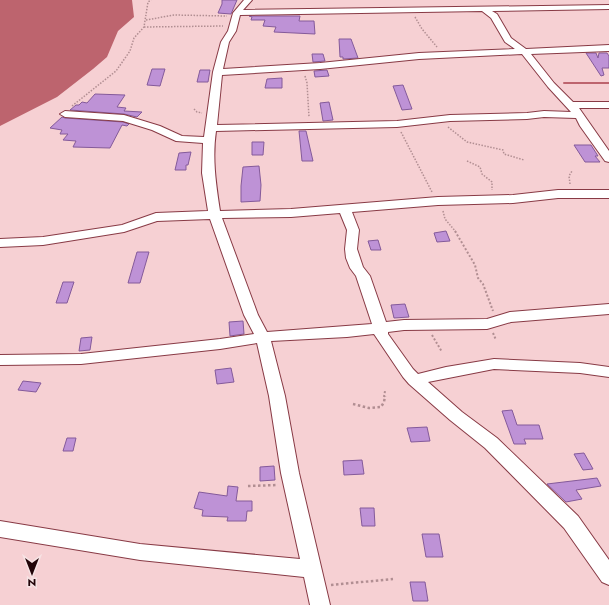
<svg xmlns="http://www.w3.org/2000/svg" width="609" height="605" viewBox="0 0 609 605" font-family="Jost,sans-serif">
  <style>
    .water { fill: #bd646e }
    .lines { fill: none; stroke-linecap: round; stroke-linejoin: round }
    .stream { stroke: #bd646e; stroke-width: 2 }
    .building { fill: #be92d6; stroke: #845a9a }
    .minor-casing { stroke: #883a45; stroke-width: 2 }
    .path-far2 { stroke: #b18e92; stroke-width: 1.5; stroke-dasharray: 1.5 1.5; stroke-linecap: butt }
    .path-far1 { stroke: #b18e92; stroke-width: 2; stroke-dasharray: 2 2; stroke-linecap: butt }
    .path { stroke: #b18e92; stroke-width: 2.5; stroke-dasharray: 2.5 2.5; stroke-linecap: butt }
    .minor { fill: #fff; fill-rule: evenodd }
  </style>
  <rect width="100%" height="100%" fill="#f6d0d3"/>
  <!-- water -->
  <polygon class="water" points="0,0 132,0 134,17 118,31 107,57 93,69 57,97 0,126"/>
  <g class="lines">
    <!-- stream -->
    <polyline class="stream" points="564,83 609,83"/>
  </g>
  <!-- building -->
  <g class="building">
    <polygon points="222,0 237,0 231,14 218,13 222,4"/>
    <polygon points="249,16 300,16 299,21 314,21 315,34 274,32 276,27 263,26 265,20 251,20 252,17"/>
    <polygon points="339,39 351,39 358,58 343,59 343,57 340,57"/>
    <polygon points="586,53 596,53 598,58 599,53 607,53 609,56 609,68 602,68 604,75 601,76"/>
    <polygon points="312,54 323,54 325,61 313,62"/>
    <polygon points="152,69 165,69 160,86 147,85"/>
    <polygon points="200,70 210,70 208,82 197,82"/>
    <polygon points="327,70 329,76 315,77 314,71"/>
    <polygon points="282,78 282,88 265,88 267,79"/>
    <polygon points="403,85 412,109 402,110 393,86"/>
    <polygon points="95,94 125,95 117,107 126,108 124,111 142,112 137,117 124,114 70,110 76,105 79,105 82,102 87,103"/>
    <polygon points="329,102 333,120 323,121 320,103"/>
    <polygon points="62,117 65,118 123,122 129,124 127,126 122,125 110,148 73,147 76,141 63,140 68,134 60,134 62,130 50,128"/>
    <polygon points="299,131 306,131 313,161 302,161"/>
    <polygon points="252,142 264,142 263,155 252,155"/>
    <polygon points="574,145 591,145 598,156 595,156 600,162 585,162"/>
    <polygon points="191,152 188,165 186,165 186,170 175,170 179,153"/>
    <polygon points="259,166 261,185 260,201 241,202 241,186 243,167"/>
    <polygon points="446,231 450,241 437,242 434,233"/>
    <polygon points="378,240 381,250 371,250 368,241"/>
    <polygon points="137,252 149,252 140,283 128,283"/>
    <polygon points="63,282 74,282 67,303 56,303"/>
    <polygon points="405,304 409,317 394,318 391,305"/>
    <polygon points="243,321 244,334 230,336 229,322"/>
    <polygon points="92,337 90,350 79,351 81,338"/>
    <polygon points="231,368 234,382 217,384 215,370"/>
    <polygon points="23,381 41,383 36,392 18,390"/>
    <polygon points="512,410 517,425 539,425 543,439 524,439 526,444 514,444 502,411"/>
    <polygon points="427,427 430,441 411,442 407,428"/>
    <polygon points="67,438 76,438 73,451 63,451"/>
    <polygon points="584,453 593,469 583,470 574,454"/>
    <polygon points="362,460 364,474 344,475 343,461"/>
    <polygon points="274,466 275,480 260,481 260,467"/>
    <polygon points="597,478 601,486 576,490 582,499 566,502 547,484"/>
    <polygon points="228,486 238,487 236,501 252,501 252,511 247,511 246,521 227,521 228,517 202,516 203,510 194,508 199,492 227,496"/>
    <polygon points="360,508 374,508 375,526 362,526"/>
    <polygon points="422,534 439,534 443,557 426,557"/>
    <polygon points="410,582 425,582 428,601 413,601"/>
  </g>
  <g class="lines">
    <!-- minor casing -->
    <g class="minor-casing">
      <path id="minor" d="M244,0H252L243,10L609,5V9L492,11L497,14L511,38L526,49L609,45V51L531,54L554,83L573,102H609V108H579L609,151V162L605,161L580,126L576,118L544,117L527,119L450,121L397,127L216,131C212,159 216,184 220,211L291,209L438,197L513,195L558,190H609V198H558L513,203L438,205L352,212L359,230L357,249L363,267L370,276L386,322L404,320L487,319L510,312L609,304V314L511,322L487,329L404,330L388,332V334L413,369L418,374L446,367L494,359L580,363L609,367V377L580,373L494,369L428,382L462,412L497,438L578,516L609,560V585L602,582L564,528L485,448L450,420L409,384L403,377L374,334L347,337L271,341L285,396L299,473L330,605H310L304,577L140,560L0,537V521L140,544L300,559L281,473L269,396L257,343L220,349L81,364L0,365V355L81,354L220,339L254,334L244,315L210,219L157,221L124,232L43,245L0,247V239L43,237L122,225L156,213L208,211L202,173L203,143L176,141L152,130L123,121L65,117L60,114L65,111L124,115L160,126L182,136L204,137L213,72L221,42L228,31L233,13ZM482,11L491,18L505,42L515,49L419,53L320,63L223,69L229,42L236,31L240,15ZM522,54L548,87L571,112L544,111L527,113L450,115L397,121L217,125L222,75L320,69L419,59ZM340,213L347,230L345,249L346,258L350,268L356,276L372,324L267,332L258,315L222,218L291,217Z"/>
    </g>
    <!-- path-far2 -->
    <g class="path-far2">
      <polyline points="415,17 422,29 437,47"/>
      <polyline points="146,20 174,15 227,16"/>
      <polyline points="144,27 223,26"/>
      <polyline points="305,76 307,83 309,117"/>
      <polyline points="72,106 116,71 130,51 134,38 144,27 148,2 151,0"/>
      <polyline points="194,109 197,112 202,113"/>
      <polyline points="448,127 467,142 503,150 504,154 524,160"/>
      <polyline points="401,132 432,192"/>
      <polyline points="467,161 480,167 482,174 492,182 492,190"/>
      <polyline points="570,184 569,176 572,171"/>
      <polyline points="443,211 445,219 456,232"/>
    </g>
    <!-- path-far1 -->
    <g class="path-far1">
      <polyline points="455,231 475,265 478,278 483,284 493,311"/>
      <polyline points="493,333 496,340"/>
      <polyline points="432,335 442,352"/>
      <polyline points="384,397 385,391"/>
    </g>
    <!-- path -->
    <g class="path">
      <polyline points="353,404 369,408 381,407 384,402 385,396"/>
      <polyline points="248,486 278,485"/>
      <polyline points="331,585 393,579"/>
    </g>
    <!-- minor -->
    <use href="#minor" class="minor"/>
  </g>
  <!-- north arrow -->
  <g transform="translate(32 573) rotate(180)" stroke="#f6e3e4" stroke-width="3" paint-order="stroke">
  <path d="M0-3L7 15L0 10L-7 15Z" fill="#210408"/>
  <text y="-6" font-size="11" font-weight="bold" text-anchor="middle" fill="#210408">N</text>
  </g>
</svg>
